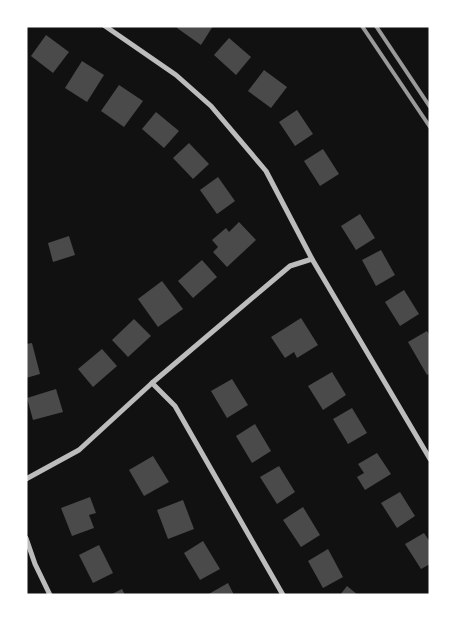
<svg xmlns="http://www.w3.org/2000/svg" width="456" height="621" viewBox="0 0 456 621" font-family="'Open Sans',sans-serif">
  <style>
    .building { fill: #4a4a4a }
    .lines { fill: none; stroke-linecap: round; stroke-linejoin: round }
    .minor { stroke: #bcbcbc; stroke-width: 5 }
    .rail { stroke: #9a9a9a; stroke-width: 4 }
  </style>
  <rect width="100%" height="100%" fill="#111"/>
  <!-- building -->
  <g class="building">
    <polygon points="178,26 213,26 201,45 177,28"/>
    <polygon points="46,35 69,52 53,73 31,56"/>
    <polygon points="229,38 251,57 236,75 214,55"/>
    <polygon points="82,61 104,75 87,102 65,88"/>
    <polygon points="264,70 287,87 271,108 248,91"/>
    <polygon points="119,85 143,101 124,127 101,111"/>
    <polygon points="297,110 313,134 295,146 279,122"/>
    <polygon points="156,112 179,131 164,148 142,129"/>
    <polygon points="189,143 209,164 193,179 173,158"/>
    <polygon points="323,149 339,174 320,186 304,161"/>
    <polygon points="218,177 235,201 217,214 200,190"/>
    <polygon points="360,214 375,238 356,250 341,226"/>
    <polygon points="239,222 256,240 227,267 213,252 218,247 212,240 226,228 229,232"/>
    <polygon points="69,236 75,255 53,262 48,243"/>
    <polygon points="381,250 395,275 376,286 362,260"/>
    <polygon points="202,260 217,277 193,298 178,281"/>
    <polygon points="162,281 183,309 158,327 138,299"/>
    <polygon points="404,290 419,314 400,326 385,302"/>
    <polygon points="301,318 318,345 297,358 294,352 285,358 271,337"/>
    <polygon points="134,319 151,336 128,357 112,340"/>
    <polygon points="427,331 430,336 430,373 427,375 408,342"/>
    <polygon points="32,343 40,374 26,378 26,344"/>
    <polygon points="102,349 117,366 93,387 78,369"/>
    <polygon points="332,372 346,395 323,410 308,386"/>
    <polygon points="232,379 248,405 227,418 211,391"/>
    <polygon points="56,389 63,412 33,420 27,398"/>
    <polygon points="352,408 367,433 348,444 333,419"/>
    <polygon points="255,424 271,451 252,463 236,436"/>
    <polygon points="377,453 391,474 365,490 357,477 364,473 358,464"/>
    <polygon points="153,456 169,482 144,496 129,470"/>
    <polygon points="279,466 295,492 277,504 260,477"/>
    <polygon points="400,492 415,516 397,528 381,503"/>
    <polygon points="90,497 96,513 89,515 94,528 72,536 61,508"/>
    <polygon points="183,500 194,529 168,539 157,510"/>
    <polygon points="303,507 320,535 301,547 283,520"/>
    <polygon points="424,533 430,542 430,564 421,569 405,544"/>
    <polygon points="203,541 220,569 200,580 184,553"/>
    <polygon points="99,545 113,573 93,583 79,555"/>
    <polygon points="328,549 343,577 323,588 308,561"/>
    <polygon points="228,583 234,595 207,595"/>
    <polygon points="347,586 358,595 340,595"/>
    <polygon points="122,589 125,595 110,595"/>
  </g>
  <g class="lines">
    <!-- minor -->
    <g class="minor">
      <polyline points="105,26 176,75 211,106 266,171 312,259 430,459"/>
      <polyline points="152,383 175,406 283,595"/>
      <polyline points="26,479 79,450 152,383 290,266 312,259"/>
      <polyline points="26,538 35,564 50,595"/>
    </g>
    <!-- rail -->
    <g class="rail">
      <polyline points="362,26 430,127"/>
      <polyline points="376,26 430,107"/>
    </g>
  </g>
  <!-- border -->
  <rect width="456" height="621" fill="none" stroke="#ffffff" stroke-width="55"/>
</svg>
